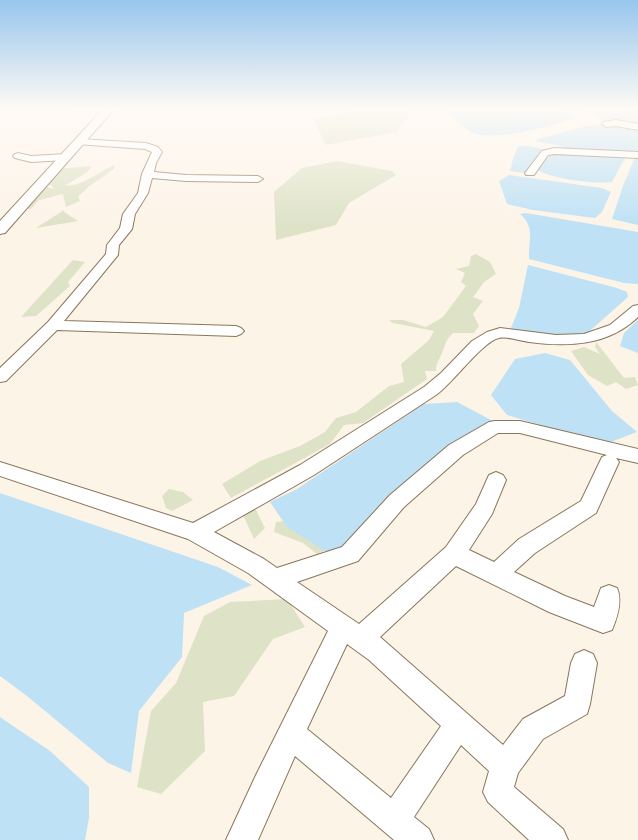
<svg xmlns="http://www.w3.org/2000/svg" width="638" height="840" viewBox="0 0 638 840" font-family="'PT Serif',serif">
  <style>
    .green { fill: #dee2c7 }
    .water { fill: #bee1f5 }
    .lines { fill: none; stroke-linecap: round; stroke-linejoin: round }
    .minor-casing { stroke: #8a765a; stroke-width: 2 }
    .major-casing { stroke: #8a765a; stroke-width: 2 }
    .minor { fill: #fff; fill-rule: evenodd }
    .major { fill: #fff; fill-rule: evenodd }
  </style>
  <rect width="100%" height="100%" fill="#fdf4e8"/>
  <!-- green -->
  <g class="green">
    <path d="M73,108H109C97,119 84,114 70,110Z"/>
    <polygon points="375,108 397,108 411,113 396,132 326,145 313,119"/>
    <polygon points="337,161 392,171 396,175 349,203 336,225 276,240 274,192 302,168"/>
    <path d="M114,165V169L88,187L78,197L80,201L66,207L63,194C55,195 48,199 39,200L31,209L21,210L32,197L47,187L54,189L52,186L44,183L57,169L92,166L87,172L66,185C77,189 103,170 114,165Z"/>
    <polygon points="64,210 64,212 78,221 36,228"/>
    <path d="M476,254L490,262L496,274L484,282L473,297L483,301L473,314L479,326L474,333H453C445,341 446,343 442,353C439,360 436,363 436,371H425L427,379L363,423L344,425L330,444L231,498L222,484L260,461L300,446L325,432L336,418L356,412L389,386L404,382L401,364L429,340L434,331L393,323L389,320H403L426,327L443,317L466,286L461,282L465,273L456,269L469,266L471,256Z"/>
    <polygon points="73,260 85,262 68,282 70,286 36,316 21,317"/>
    <polygon points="596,342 624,378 635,377 638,385 626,389 616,382 607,386 588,375 571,351 584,347 600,354 595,347"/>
    <polygon points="169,489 183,492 193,500 172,511 166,508 162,496"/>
    <polygon points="254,506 265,528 254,539 243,515"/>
    <polygon points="303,519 347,541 317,554 303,543 274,532 276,522"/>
    <polygon points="287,599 305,627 273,639 234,696 203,702 205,751 161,794 137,787 151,711 176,683 204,616 230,602"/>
  </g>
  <!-- water -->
  <g class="water">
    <path d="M445,108H552L576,118C553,126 495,141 473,133C467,130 448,114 445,108Z"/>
    <polygon points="579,108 636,108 638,110 638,124 628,120 605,121"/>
    <polygon points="603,125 638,129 638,151 575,149 536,141 539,139 586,126"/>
    <polygon points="518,146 529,146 548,150 540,153 525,173 510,171 513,159"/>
    <path d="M552,154L602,155L625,158L612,182C594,184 551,179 536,169L544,160Z"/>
    <polygon points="635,157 638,157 638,225 612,219 623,186"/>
    <polygon points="509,175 602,188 611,192 602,212 595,218 533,210 507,204 499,181"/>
    <path d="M526,213L638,232V284L624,283L529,259C528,240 536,228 520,214Z"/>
    <polygon points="528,265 617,288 627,292 628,297 584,336 536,341 509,333 519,308"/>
    <polygon points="638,320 638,353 620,346 624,333"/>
    <polygon points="545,353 570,360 612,411 637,432 611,442 560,431 507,415 491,395 515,359"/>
    <polygon points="457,402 493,421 373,539 328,553 287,527 270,502 297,489 424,404"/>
    <polygon points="0,493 218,567 252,585 184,613 182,657 139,711 131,773 108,763 27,696 0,676"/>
    <polygon points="0,717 50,751 89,787 89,818 85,840 0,840"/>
  </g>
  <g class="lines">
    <!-- minor casing -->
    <g class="minor-casing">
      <g id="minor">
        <polygon points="616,120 638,124 638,130 616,126 606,127 602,124 603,122"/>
        <polygon points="79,139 146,143 158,147 162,152 156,163 154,172 186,175 258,176 263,179 258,182 186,181 152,178 148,193 135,214 132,229 119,245 118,255 64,321 236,326 241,328 244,331 241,334 236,336 57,330 6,381 0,382 0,368 48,322 106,254 107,245 120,228 123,214 138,193 142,174 152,152 145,149 76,144 74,142"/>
        <polygon points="554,148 638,152 638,158 554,154 548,155 534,175 526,175 525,173 542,151"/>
        <polygon points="18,153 31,156 66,154 71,157 66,160 31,162 15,158 13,156 15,154"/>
        <path d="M638,305V317C608,346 568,347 529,342C520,341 508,336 499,338C483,341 453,383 436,395L314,475L214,532L264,559L277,568L342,547L390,495L449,445L489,422L495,421H520L638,449V463L616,458L619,462L596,513L535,553L514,572L565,596L594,607L601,588L609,585L617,588C623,601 617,618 612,630L603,633L549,612L456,566L380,637L503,745L523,719L565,696L571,663L575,654L584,650L593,654L597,663L590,704L587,714L543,739L518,773L514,787L563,829L568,840H529L488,802L483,792L489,771L461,745L414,817L429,829L434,840H394L295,756L258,840H226L256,775L328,631L248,573L188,539L0,476V462L193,523L300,465L424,387L441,373L472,341L487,332L500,328L556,335L584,334L610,325L633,306ZM498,433H520L607,455L602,457L581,501L519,539L494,562L469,550L492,514L506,480L503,475L496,472L489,475L476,504L446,547L359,624L297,582L358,561L404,507L463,455ZM347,644L369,660L441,726L391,798L307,729Z"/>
      </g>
    </g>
    <!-- major casing -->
    <g class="major-casing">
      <polygon id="major" points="104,108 115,108 5,233 0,234 0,221"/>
    </g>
    <!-- minor -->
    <use href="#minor" class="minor"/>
    <!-- major -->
    <use href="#major" class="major"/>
  </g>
  <!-- sky -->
  <linearGradient id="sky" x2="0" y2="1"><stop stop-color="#97c6ed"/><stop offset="0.48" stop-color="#fefaf5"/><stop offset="1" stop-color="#fefaf5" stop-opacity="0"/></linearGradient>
  <rect width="638" height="226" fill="url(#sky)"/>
</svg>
